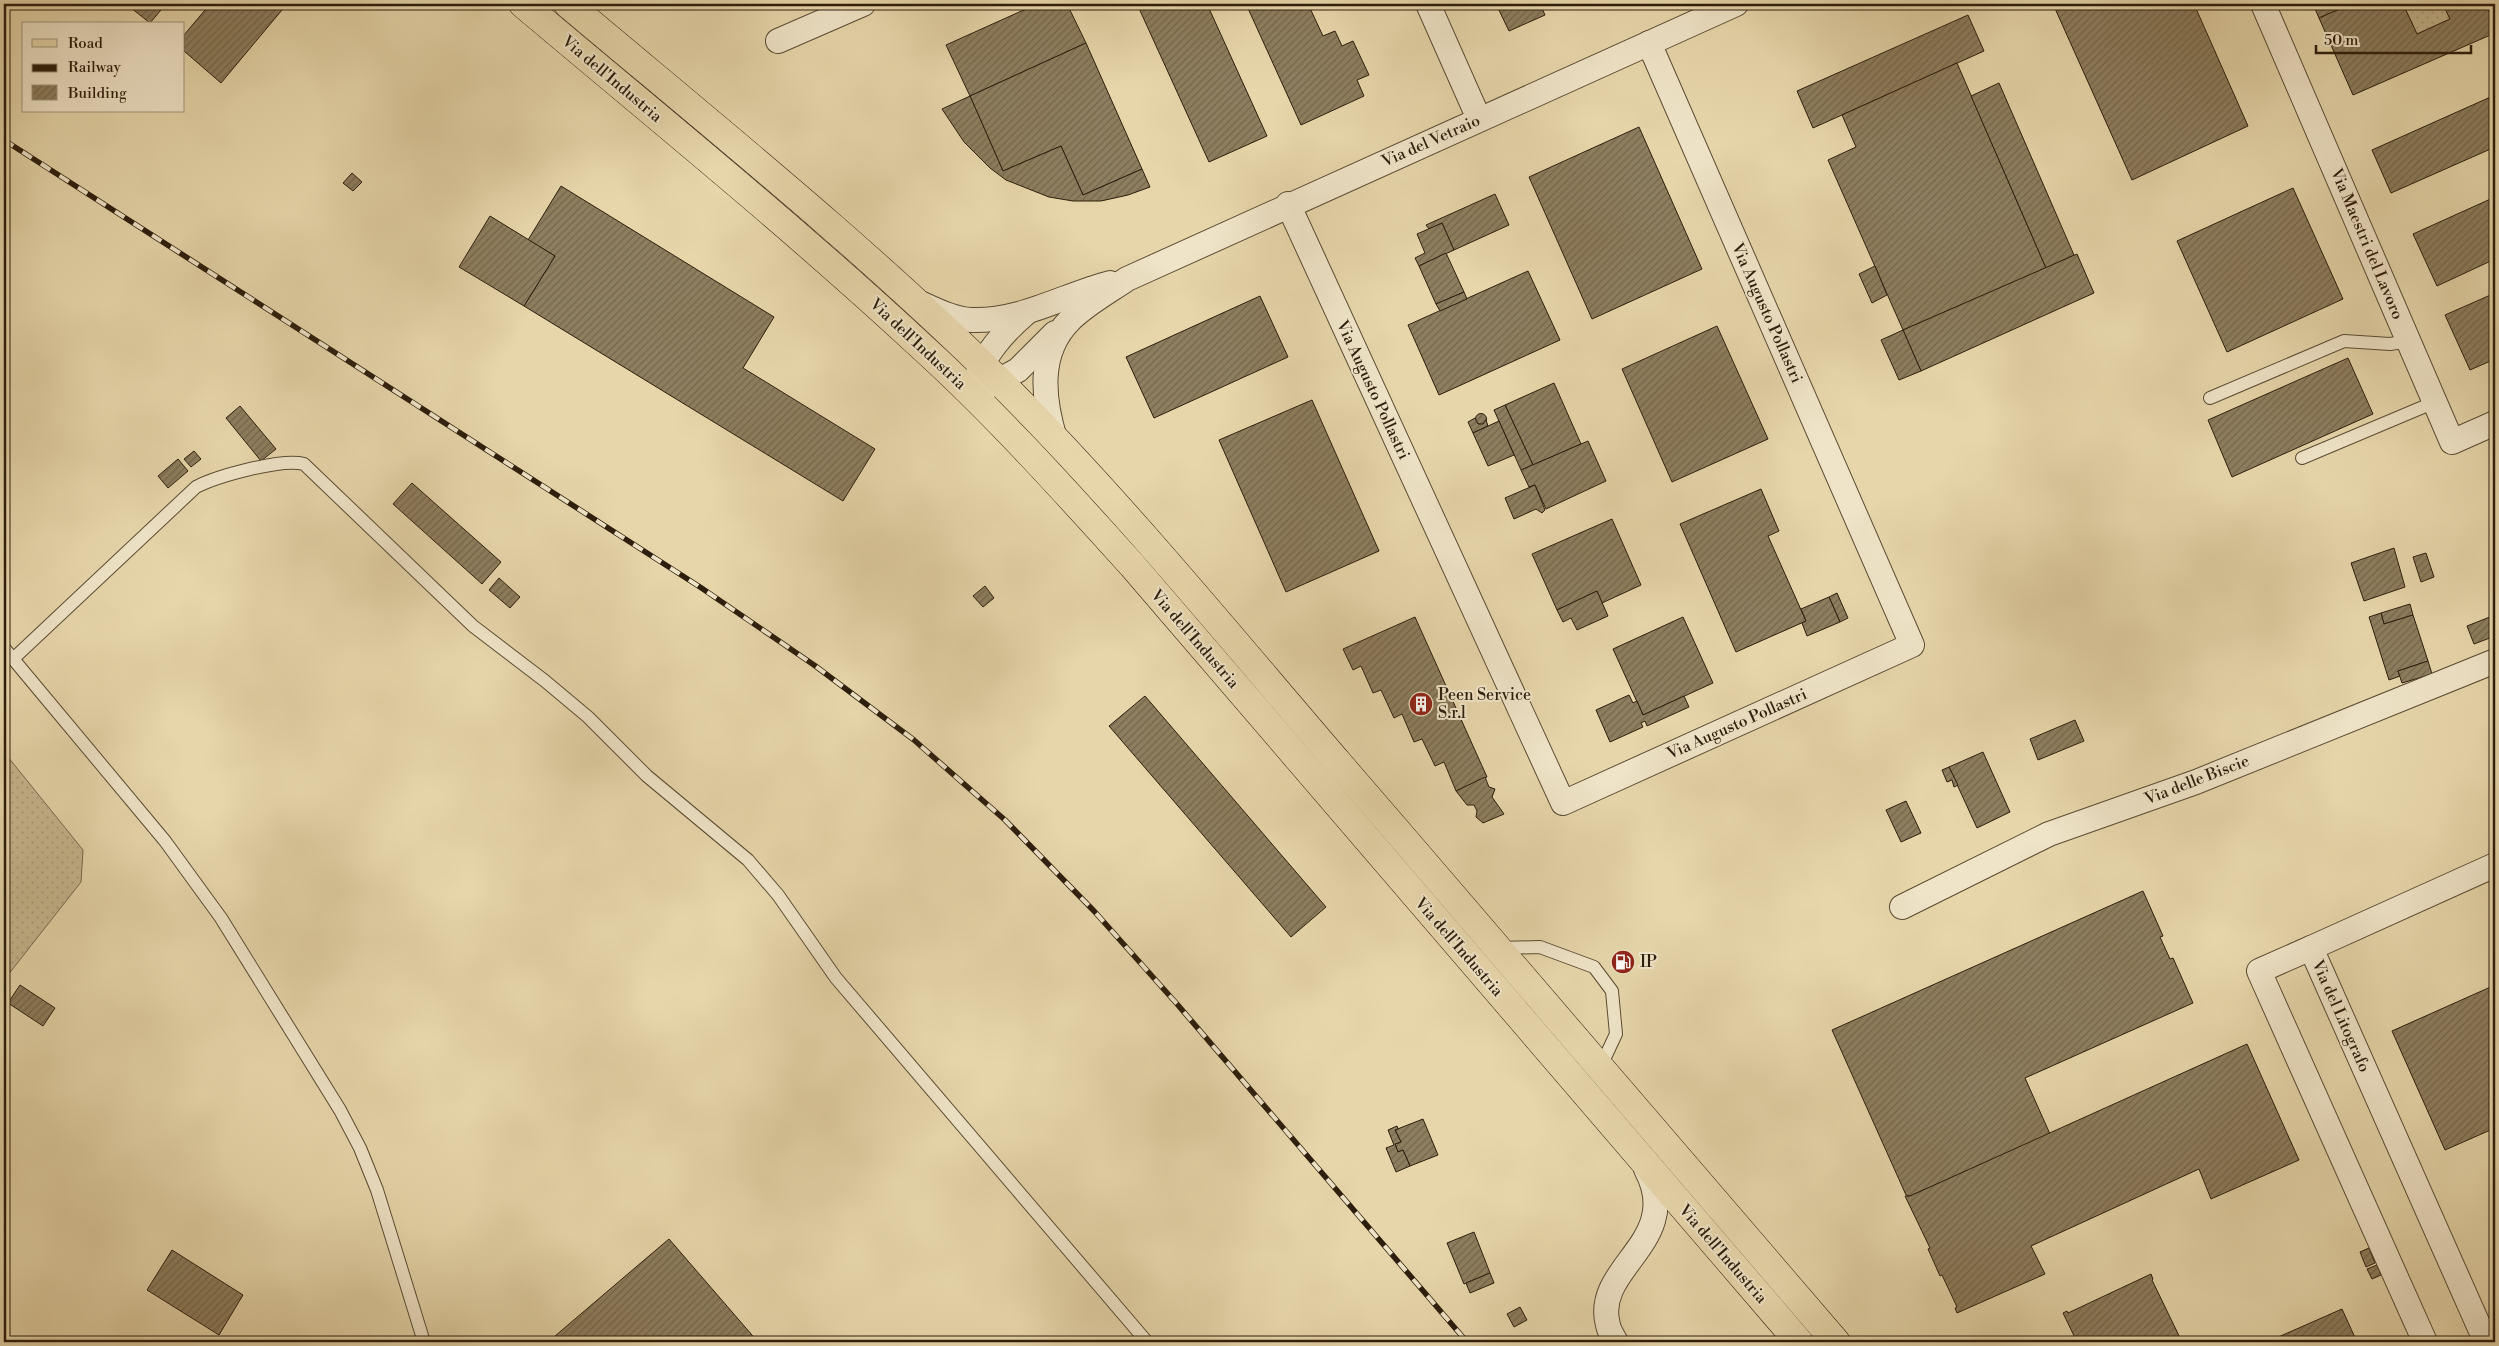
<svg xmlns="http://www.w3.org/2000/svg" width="2499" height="1346" viewBox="0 0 2499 1346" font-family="'Libre Bodoni',serif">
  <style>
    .grass { fill: url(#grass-dots); stroke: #796a4e }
    .building { fill: url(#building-hatch); stroke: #2c1e0d }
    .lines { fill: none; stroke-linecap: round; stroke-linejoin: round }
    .service-casing { stroke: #5a4c34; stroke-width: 14 }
    .minor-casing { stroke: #5a4c34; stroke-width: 26 }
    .primary-casing { stroke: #2c1e0d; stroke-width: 29 }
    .service { stroke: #efe4c8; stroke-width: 12 }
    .minor { stroke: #efe4c8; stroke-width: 24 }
    .primary { stroke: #e6d6aa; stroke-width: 28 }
    .rail-casing { stroke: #2c1e0d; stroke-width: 5.5 }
    .rail { stroke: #efe4c8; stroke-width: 4; stroke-dasharray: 11; stroke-linecap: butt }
    .labels { text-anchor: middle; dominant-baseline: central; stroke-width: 4; stroke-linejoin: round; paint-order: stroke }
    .street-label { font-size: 16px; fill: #2c1e0d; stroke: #efe4c8 }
    .poi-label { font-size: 16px; fill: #2c1e0d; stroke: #efe4c8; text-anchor: start }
  </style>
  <defs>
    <pattern id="grass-dots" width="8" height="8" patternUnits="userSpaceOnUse" patternTransform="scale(1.25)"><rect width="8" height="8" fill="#c6b78f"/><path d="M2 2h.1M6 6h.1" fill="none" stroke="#aa9d7a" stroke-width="1.8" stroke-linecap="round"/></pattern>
    <pattern id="building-hatch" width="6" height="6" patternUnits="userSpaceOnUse" patternTransform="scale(1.25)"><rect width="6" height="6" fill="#8d7e5f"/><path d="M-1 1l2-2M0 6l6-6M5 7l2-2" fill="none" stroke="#73674d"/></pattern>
  </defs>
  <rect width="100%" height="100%" fill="#e6d6aa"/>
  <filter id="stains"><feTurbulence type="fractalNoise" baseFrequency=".004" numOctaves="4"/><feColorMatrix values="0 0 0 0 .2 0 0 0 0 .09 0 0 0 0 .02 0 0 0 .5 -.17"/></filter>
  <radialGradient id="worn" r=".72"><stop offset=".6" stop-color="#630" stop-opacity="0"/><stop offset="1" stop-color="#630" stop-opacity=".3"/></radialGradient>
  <!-- grass -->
  <g class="grass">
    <polygon points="2403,4 2443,4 2450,19 2417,34"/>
    <polygon points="4,752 83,850 81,882 4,980"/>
  </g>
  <!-- building -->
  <g class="building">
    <polygon points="126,4 166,4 150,23"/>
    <polygon points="210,4 287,4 221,83 184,51 184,35"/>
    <polygon points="1037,4 1067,4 1086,43 970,96 946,45"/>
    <polygon points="1137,4 1207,4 1267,136 1209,162"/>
    <polygon points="1246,4 1308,4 1323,36 1335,31 1342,46 1353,41 1369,75 1357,80 1364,96 1301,125"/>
    <polygon points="1496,4 1540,4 1545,15 1509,31"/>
    <polygon points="2053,4 2194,4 2248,126 2132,180"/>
    <polygon points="2313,4 2351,4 2319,18"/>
    <polygon points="2351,4 2403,4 2417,34 2450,19 2443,4 2486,4 2495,25 2495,33 2353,95 2319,18"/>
    <polygon points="1968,15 1984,51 1813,128 1797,91"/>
    <polygon points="1086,43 1142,169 1083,195 1061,146 1003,171 970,96"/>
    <polygon points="1957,63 2046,268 1903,330 1828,160 1856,147 1842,115"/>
    <polygon points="1999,83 2074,255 2046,268 1971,96"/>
    <polygon points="2495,95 2495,147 2391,193 2372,150"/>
    <polygon points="970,96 1003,171 1061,146 1083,195 1142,169 1150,187 1128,195 1101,201 1073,201 1049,197 1006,180 990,168 964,142 942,109"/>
    <polygon points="1639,127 1702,269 1592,319 1529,177"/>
    <polygon points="352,173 362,182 353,191 343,183"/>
    <polygon points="561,186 774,317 743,368 875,449 843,501 524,306 555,256 528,240"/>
    <polygon points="2293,188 2343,299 2227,352 2177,241"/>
    <polygon points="1495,194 1509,225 1454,250 1442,223 1429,229 1426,225"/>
    <polygon points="2495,197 2495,259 2437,286 2413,234"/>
    <polygon points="490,216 555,256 524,306 459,267"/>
    <polygon points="1442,223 1454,250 1419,266 1415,258 1425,253 1417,234"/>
    <polygon points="1446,253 1464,292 1436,304 1419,266"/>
    <polygon points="2077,254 2094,293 1921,371 1903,330"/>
    <polygon points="1875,266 1887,295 1872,303 1859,274"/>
    <polygon points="1528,271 1560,340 1439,395 1408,325"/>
    <polygon points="1464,292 1467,299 1440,311 1436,304"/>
    <polygon points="2495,293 2495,359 2470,370 2445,315"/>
    <polygon points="1260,296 1288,357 1154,418 1126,357"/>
    <polygon points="1717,326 1768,439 1672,482 1622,369"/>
    <polygon points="1903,330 1921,371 1899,380 1881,340"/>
    <polygon points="2348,358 2373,414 2232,477 2208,420"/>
    <polygon points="1554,383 1581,444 1533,465 1505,405"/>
    <polygon points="1312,400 1379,551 1286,592 1219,440"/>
    <polygon points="1505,405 1533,465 1521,470 1494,410"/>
    <polygon points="240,406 276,449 261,461 226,418"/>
    <circle cx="1481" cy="419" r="5.5"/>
    <polygon points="1475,418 1478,424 1483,424 1486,420 1488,426 1473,433 1468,422"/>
    <polygon points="1499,421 1514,455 1488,466 1473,433"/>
    <polygon points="1588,441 1606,481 1546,509 1535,485 1529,487 1521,470"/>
    <polygon points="194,451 201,459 191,467 184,459"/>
    <polygon points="178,459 188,471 168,488 158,476"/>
    <polygon points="412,483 501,562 482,584 393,504"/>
    <polygon points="1535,485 1545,510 1542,513 1536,509 1514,519 1505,498"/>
    <polygon points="1761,489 1779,531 1768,536 1806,621 1736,652 1680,524"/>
    <polygon points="1612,519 1641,585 1602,603 1597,591 1557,610 1532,554"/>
    <polygon points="2394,548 2405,587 2364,601 2351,563"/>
    <polygon points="2426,553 2434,577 2421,582 2413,557"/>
    <polygon points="499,578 520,597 510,608 489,590"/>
    <polygon points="985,586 994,598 983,607 973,596"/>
    <polygon points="1597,591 1608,616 1577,630 1571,618 1563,622 1557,610"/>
    <polygon points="1837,593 1848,618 1840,622 1829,597"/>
    <polygon points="1829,597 1840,622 1807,636 1802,623 1806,621 1801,609"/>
    <polygon points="2410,604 2413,615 2384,624 2381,613"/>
    <polygon points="2381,613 2384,624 2413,615 2428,661 2398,671 2400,676 2389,680 2369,617"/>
    <polygon points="2495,615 2495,636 2474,644 2467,626"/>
    <polygon points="1415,617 1487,777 1456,791 1444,762 1435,766 1422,739 1414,742 1402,714 1394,718 1381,690 1373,693 1361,666 1353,670 1343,649"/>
    <polygon points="1683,617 1713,683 1643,715 1613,649"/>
    <polygon points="2428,661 2432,674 2402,683 2398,671"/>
    <polygon points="1629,695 1633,703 1637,701 1643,715 1684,696 1689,707 1647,726 1645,721 1641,723 1643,727 1610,742 1596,710"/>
    <polygon points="1145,696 1326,907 1291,937 1109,726"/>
    <polygon points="2075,720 2084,741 2038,760 2030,739"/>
    <polygon points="1983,752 2010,812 1977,828 1949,767"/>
    <polygon points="1949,767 1958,785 1954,787 1952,780 1947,782 1942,770"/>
    <polygon points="1485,777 1489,787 1495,789 1492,797 1504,814 1483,823 1476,817 1477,811 1474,805 1467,805 1456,791"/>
    <polygon points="1906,801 1921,833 1901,842 1886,810"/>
    <polygon points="2143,891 2163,936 2160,937 2170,959 2173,958 2193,1003 2025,1078 2050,1134 1910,1196 1906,1195 1832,1030"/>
    <polygon points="20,985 55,1008 43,1026 8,1003"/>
    <polygon points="2495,985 2495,1128 2445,1150 2392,1031"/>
    <polygon points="2247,1044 2299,1160 2211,1199 2199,1169 2031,1246 2045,1274 1957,1313 1955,1308 1957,1307 1942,1275 1940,1276 1928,1249 1930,1248 1905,1196 1910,1196"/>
    <polygon points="1423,1119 1438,1155 1410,1166 1403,1150 1398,1152 1395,1144 1401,1142 1395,1130"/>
    <polygon points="1397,1126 1398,1129 1395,1130 1401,1142 1395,1144 1398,1152 1403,1150 1410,1166 1396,1172 1386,1148 1394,1145 1388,1130"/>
    <polygon points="1474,1232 1490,1273 1464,1284 1447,1243"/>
    <polygon points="669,1239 758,1342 548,1342 636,1267"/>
    <polygon points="2369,1248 2375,1263 2366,1267 2360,1252"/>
    <polygon points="172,1250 243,1295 219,1335 147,1290"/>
    <polygon points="2377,1265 2381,1275 2372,1279 2367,1269"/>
    <polygon points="1490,1273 1494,1283 1470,1293 1466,1283"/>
    <polygon points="2151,1274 2153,1279 2152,1280 2182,1342 2077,1342 2063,1313 2067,1311 2068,1313"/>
    <polygon points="1520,1307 1527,1320 1514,1327 1507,1314"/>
    <polygon points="2342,1309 2357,1342 2267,1342"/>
  </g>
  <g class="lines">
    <!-- service casing -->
    <g class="service-casing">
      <g id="service">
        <polyline points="2210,398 2344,341 2390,344 2409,341"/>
        <polyline points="2302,458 2435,402"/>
        <polyline points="4,648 165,841 221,918 340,1110 360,1148 377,1190 424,1342"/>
        <path d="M13,659L196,487C217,476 282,458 304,464L473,626L545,681L588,717L647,776L748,860L778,895L836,978L1147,1342"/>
        <polyline points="1500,948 1540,947 1594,967 1612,991 1616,1034 1600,1068"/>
      </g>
    </g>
    <!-- minor casing -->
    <g class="minor-casing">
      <g id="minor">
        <polyline points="1428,4 1479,119"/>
        <polyline points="2263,4 2452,442 2495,423"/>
        <polyline points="778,41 863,4"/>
        <polyline points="1288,204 1563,803 1912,645 1649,43"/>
        <path d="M920,303C936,310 953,319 971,320C1020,322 1064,295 1110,283"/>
        <path d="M975,381C985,353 1003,333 1026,313"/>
        <polyline points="983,389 1018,370 1055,333"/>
        <path d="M1055,439C1043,399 1037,353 1070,320C1086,304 1108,292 1127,279L1736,4"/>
        <polyline points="1902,907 2049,834 2196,782 2495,661"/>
        <polyline points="2311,948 2495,865"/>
        <path d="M1616,1342C1613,1337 1609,1331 1608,1325C1592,1267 1685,1242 1646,1169"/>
        <polyline points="2425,1342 2259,971 2311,948 2486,1342"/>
      </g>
    </g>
    <!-- primary casing -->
    <g class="primary-casing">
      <g id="primary">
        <path d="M523,4C657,117 793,227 921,346C996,414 1064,490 1132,565L1799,1342"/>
        <path d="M568,4C714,127 865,248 1001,383C1121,503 1229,636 1340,765C1506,957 1671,1150 1836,1342"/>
      </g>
    </g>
    <!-- service -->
    <use href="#service" class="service"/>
    <!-- minor -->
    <use href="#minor" class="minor"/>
    <!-- primary -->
    <use href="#primary" class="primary"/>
    <!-- rail casing -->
    <g class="rail-casing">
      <polyline id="rail" points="4,140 700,587 814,665 914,740 1005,820 1094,911 1177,1004 1467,1342"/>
    </g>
    <!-- rail -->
    <use href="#rail" class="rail"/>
  </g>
  <!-- icons -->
  <defs>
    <g id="building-disc" transform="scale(1.25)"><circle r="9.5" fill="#8f2418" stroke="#efe4c8"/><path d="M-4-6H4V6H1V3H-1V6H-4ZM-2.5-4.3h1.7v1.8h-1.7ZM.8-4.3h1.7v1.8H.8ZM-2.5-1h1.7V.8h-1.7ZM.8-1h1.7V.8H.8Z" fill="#fff"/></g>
    <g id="fuel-disc" transform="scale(1.25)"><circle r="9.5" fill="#8f2418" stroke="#efe4c8"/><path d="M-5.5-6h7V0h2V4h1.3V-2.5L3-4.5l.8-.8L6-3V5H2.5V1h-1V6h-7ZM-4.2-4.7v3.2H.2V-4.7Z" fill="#fff"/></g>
  </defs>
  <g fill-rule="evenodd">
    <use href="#building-disc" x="1421" y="704"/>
    <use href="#fuel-disc" x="1623" y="962"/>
  </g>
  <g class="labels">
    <!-- street labels -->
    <g class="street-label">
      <text transform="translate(612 79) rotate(40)">Via dell'Industria</text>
      <text transform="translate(1431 141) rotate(-24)">Via del Vetraio</text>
      <text transform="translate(2367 244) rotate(67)">Via Maestri del Lavoro</text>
      <text transform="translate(1767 313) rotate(66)">Via Augusto Pollastri</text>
      <text transform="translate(918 344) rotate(43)">Via dell'Industria</text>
      <text transform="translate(1373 390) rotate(65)">Via Augusto Pollastri</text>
      <text transform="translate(1195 639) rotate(49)">Via dell'Industria</text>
      <text transform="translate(1737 724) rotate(-24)">Via Augusto Pollastri</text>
      <text transform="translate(2197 780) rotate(-21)">Via delle Biscie</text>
      <text transform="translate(1459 947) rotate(49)">Via dell'Industria</text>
      <text transform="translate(2341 1016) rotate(66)">Via del Litografo</text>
      <text transform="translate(1723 1254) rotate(49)">Via dell'Industria</text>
    </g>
    <!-- poi labels -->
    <g class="poi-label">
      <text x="1438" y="695">Peen Service<tspan x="1438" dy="18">S.r.l</tspan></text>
      <text x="1640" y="962">IP</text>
    </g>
  </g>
  <!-- margin -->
  <rect width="2499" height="1346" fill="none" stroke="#e6d6aa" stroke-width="20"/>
  <rect x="5" y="5" width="2489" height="1336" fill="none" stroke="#2c1e0d" stroke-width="2.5"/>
  <rect x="10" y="10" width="2479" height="1326" fill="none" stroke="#2c1e0d"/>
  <!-- legend -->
  <rect x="22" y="22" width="162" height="90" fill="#efe4c8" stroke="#a1957d"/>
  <rect x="32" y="39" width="25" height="8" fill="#e6d6aa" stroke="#a1957d"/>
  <text x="68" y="48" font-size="15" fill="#2c1e0d">Road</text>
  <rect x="32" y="64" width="25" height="8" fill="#2c1e0d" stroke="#a1957d"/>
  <text x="68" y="72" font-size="15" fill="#2c1e0d">Railway</text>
  <rect x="32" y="85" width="25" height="15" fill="url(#building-hatch)" stroke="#a1957d"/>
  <text x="68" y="98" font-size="15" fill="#2c1e0d">Building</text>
  <!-- scale -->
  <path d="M2316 45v8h155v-8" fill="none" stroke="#2c1e0d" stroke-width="2.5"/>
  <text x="2324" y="45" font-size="15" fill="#2c1e0d" stroke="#efe4c8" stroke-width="4" paint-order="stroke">50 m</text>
  <rect width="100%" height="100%" filter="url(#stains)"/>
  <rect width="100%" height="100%" fill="url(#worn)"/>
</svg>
